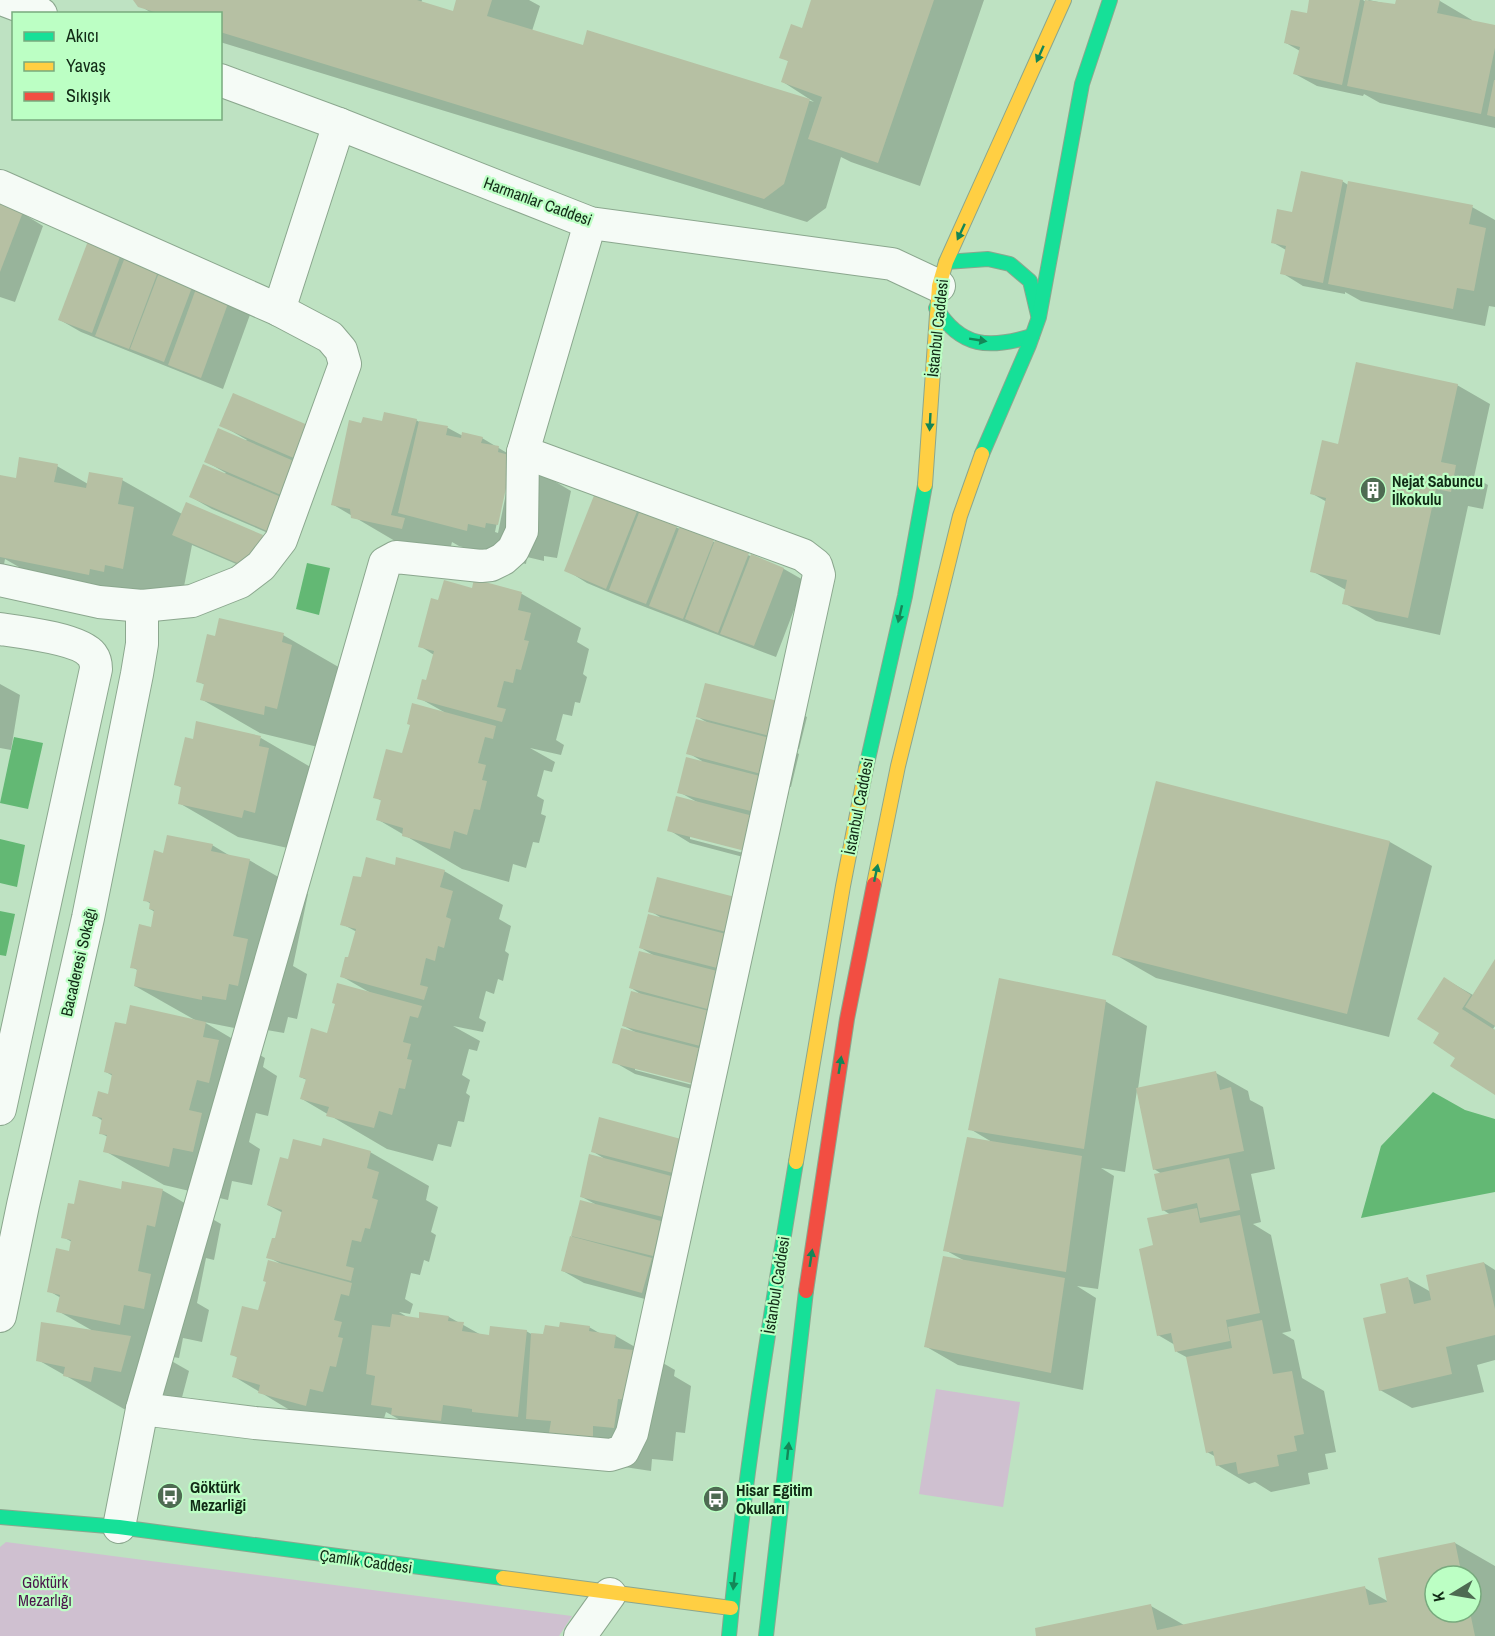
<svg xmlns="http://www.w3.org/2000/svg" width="1495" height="1636" viewBox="0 0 1495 1636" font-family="'Archivo Narrow',sans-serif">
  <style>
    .green { fill: #cfc0d0 }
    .water { fill: #63b874 }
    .shadow { fill: #0003; fill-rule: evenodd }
    .building { fill: #b6c0a3 }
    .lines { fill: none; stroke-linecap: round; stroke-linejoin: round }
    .street-casing { stroke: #8ba78e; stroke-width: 34 }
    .fast-casing { stroke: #8ba78e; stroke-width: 16 }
    .slow-casing { stroke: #8ba78e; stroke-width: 16 }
    .jam-casing { stroke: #8ba78e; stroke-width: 16 }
    .street { stroke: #f5fbf6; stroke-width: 32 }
    .fast { stroke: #16e098; stroke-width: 14 }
    .slow { stroke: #ffcf43; stroke-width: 14 }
    .jam { stroke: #f24e42; stroke-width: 14 }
    .oneway { fill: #148657 }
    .labels { text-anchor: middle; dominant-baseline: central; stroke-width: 4.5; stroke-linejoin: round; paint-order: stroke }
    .street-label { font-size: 16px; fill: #112b16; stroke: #bcffc4 }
    .poi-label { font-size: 16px; font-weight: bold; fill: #112b16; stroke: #bcffc4; text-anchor: start }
    .park-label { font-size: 16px; fill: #4c154c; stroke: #bcffc4 }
  </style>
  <rect width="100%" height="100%" fill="#bee2c2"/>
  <!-- green -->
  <g class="green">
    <polygon points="936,1389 1020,1402 1003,1507 919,1494"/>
    <polygon points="6,1542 572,1616 559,1636 0,1636 0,1547"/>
  </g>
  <!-- water -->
  <g class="water">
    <polygon points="307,563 330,568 319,615 296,609"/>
    <polygon points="14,737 43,743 28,809 0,803"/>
    <polygon points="0,839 25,845 17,887 0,883"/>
    <polygon points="0,911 15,914 6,956 0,955"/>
    <polygon points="1433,1092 1465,1110 1495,1119 1495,1192 1361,1218 1381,1146"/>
  </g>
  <!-- shadow -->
  <g class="shadow">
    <polygon points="135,0 422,0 421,3 454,13 458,0 529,0 540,6 532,31 584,47 588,31 814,102 783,82 790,62 781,57 803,30 812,0 984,0 920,186 851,162 841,157 826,208 807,222 220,42 220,14 153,14 139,5"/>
    <polygon points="1311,0 1363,0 1366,2 1369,0 1397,6 1398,0 1433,0 1440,1 1472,20 1471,22 1495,27 1495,128 1380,103 1364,94 1363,96 1317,86 1295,74 1300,51 1286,43 1308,15"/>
    <polygon points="1342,181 1348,185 1472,207 1495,220 1495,307 1489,306 1485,326 1361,301 1345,292 1345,294 1303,286 1282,273 1286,250 1272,242 1293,214"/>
    <polygon points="0,205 22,213 43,226 15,302 0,297"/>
    <polygon points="88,243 251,312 223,389 81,332 60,320"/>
    <polygon points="1457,385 1490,404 1474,477 1488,485 1483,509 1468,506 1440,635 1376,621 1344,603 1346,590 1312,571 1327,502 1311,493 1339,445"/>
    <polygon points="234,395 318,470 293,459 292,461 289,542 212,509 191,497 226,473 205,461 247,440 221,425"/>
    <path d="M416,420L421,423L448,428L463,436L482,438L571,491L557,558L544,556V561L527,557L526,564L459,546L452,542L451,546L463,554L412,551L332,504L362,424ZM508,469H511L498,533L495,532Z"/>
    <polygon points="57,466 88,484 122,480 182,514 186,504 263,537 284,549 271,579 192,545 181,602 59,590 5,559 2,575 0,574 0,476 17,480"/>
    <polygon points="637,510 680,529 784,569 805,581 776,657 632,602 587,583 566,570"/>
    <polygon points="476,581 522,594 581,628 577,642 589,649 583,674 587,677 580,703 575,702 572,716 563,714 556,740 564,745 561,755 530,748 555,762 552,772 544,770 537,796 544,800 541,814 546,816 539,843 533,842 526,868 513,864 509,882 462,869 377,819 382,801 375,797 403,755 444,712 419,698 427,681 434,655 420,646 439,602 474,590"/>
    <polygon points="283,635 342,669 322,748 260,733 201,699 205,685 198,681"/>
    <polygon points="0,684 20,695 11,750 0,748"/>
    <path d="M786,705L807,717L799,749L786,747L799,754L791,787L774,784L789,792L770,864L690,843L669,830L697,802L679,792L702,761L688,753L708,723L698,717ZM690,836L756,853L755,856L690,839Z"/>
    <polygon points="261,738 319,772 301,851 238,837 179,803 182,788 176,784"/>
    <polygon points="1157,783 1390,842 1432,866 1389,1037 1156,978 1114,954"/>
    <polygon points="212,845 232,857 249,860 308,894 293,966 307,974 297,1019 288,1017 284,1033 261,1029 260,1033 204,1022 265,1058 263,1067 277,1076 268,1116 256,1113 249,1142 260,1149 252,1185 232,1181 228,1200 164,1185 105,1151 108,1137 100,1133 103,1121 94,1115 109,1096 113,1076 106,1072 127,1026 195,1020 135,986 139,971 132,967 152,929 155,912 150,909 151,904 145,900 164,854"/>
    <polygon points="396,867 444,871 503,905 499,919 511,926 505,951 509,954 503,981 498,979 494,994 486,991 479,1018 486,1022 483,1032 453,1026 480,1041 477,1051 469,1049 462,1075 470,1080 466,1093 470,1096 464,1122 458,1121 451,1147 438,1144 433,1161 387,1149 302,1099 307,1080 300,1077 328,1034 369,992 341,976 349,959 357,932 342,924 362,879"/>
    <path d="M738,900L715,1095L635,1074L614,1062L635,1032L624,1026L642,995L631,988L653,955L641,948L660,917L650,911ZM635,1067L701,1084L700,1087L635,1070Z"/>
    <polygon points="1495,962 1495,1026 1493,1029 1495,1030 1495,1094 1457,1058 1441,1033 1445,979 1473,995"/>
    <polygon points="1105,1001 1147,1026 1138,1089 1216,1073 1248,1091 1250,1100 1263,1107 1275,1169 1251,1174 1261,1222 1253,1224 1271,1235 1291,1331 1282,1333 1294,1340 1302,1378 1324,1391 1336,1452 1325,1454 1328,1469 1308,1473 1310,1484 1271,1492 1255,1482 1249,1484 1217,1465 1216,1457 1207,1452 1188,1358 1177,1352 1175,1345 1158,1335 1155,1247 1171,1215 1163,1210 1162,1174 1154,1169 1137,1090 1125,1172 1101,1168 1114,1176 1098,1289 1077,1286 1096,1298 1083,1390 958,1365 925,1346 965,1261 945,1250 992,1142 970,1129"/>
    <polygon points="680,1140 664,1304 584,1283 563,1271 581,1202 595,1204 582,1197 605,1159 592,1151"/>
    <polygon points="322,1148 370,1152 429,1186 426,1200 438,1207 431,1232 436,1235 429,1262 424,1260 420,1275 411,1273 405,1299 413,1304 410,1314 399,1312 409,1318 420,1319 449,1317 483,1336 490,1336 526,1331 533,1335 545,1336 589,1327 601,1334 616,1336 675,1370 674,1376 691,1386 685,1433 676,1432 673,1461 652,1459 651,1471 432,1438 386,1412 382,1425 318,1427 233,1376 238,1358 232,1354 259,1312 281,1264 268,1257 276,1240 283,1213 268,1205 289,1161"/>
    <polygon points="122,1190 162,1190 221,1224 214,1260 206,1258 197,1303 209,1310 202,1342 183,1338 179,1358 161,1355 189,1371 180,1405 150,1415 124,1409 38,1360 93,1331 58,1311 61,1298 49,1291 70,1252 72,1242 63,1237 75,1206"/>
    <polygon points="1484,1263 1495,1270 1495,1360 1477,1365 1484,1392 1412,1408 1380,1390 1388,1314 1408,1279 1431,1292"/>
    <path d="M1455,1543L1495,1566V1636H1038L1151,1606L1184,1625L1365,1588L1389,1602ZM1435,1576H1471V1612H1435Z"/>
  </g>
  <!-- building -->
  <g class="building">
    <polygon points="133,0 417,0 453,11 456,0 492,0 487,16 583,45 587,30 810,99 784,184 764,199 220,32 220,14 161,14 138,7"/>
    <polygon points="811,0 934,0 878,163 808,139 822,97 781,82 788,61 779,58 791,24 802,28"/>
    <polygon points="1309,0 1360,0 1342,85 1293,74 1300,47 1284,43 1291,10 1307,13"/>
    <polygon points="1365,0 1395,4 1396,0 1440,0 1437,13 1495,25 1495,48 1481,114 1347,86"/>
    <polygon points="1494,80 1495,80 1495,117 1487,115"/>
    <polygon points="1301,171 1343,180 1323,283 1280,274 1286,246 1271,243 1277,209 1292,212"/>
    <polygon points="1348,181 1473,205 1469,224 1486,228 1474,291 1457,288 1453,309 1328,284"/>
    <polygon points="0,203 23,212 0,272"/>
    <polygon points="88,241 121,254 92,333 58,320"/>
    <polygon points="125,257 159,269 129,349 95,336"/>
    <polygon points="160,270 194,282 164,362 130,349"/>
    <polygon points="197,286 230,298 201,378 168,365"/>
    <polygon points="1356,362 1458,384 1441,462 1456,465 1451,492 1436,489 1408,618 1342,604 1347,580 1310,572 1326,498 1310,494 1322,440 1338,444"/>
    <polygon points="233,393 310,426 296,459 219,426"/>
    <polygon points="384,412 417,419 391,515 405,518 402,529 351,518 350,509 331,505 349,420 361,423 363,417 382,421"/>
    <polygon points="419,421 448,426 446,435 461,438 462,432 483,437 481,443 499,446 498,452 513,456 498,525 486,523 485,528 468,524 467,531 398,513"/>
    <polygon points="218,428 296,462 281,495 204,462"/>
    <polygon points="19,457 58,464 54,482 86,488 89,472 123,478 118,504 134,507 123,569 105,565 104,572 90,569 89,575 0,557 0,475 16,478"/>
    <polygon points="203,464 281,497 267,531 189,497"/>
    <polygon points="595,493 638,509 606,589 564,571"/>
    <polygon points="186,502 263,535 249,568 172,535"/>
    <polygon points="640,510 677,526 646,604 609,590"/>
    <polygon points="680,526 714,540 683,619 649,606"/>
    <polygon points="715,540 749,553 718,633 685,619"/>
    <polygon points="751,554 784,568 754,646 720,634"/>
    <polygon points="474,579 522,592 518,610 531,613 524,640 529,641 521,670 516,669 513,683 504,681 497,707 506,709 502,722 417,699 422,679 426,680 434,651 418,647 431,598 438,600 444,580 472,588"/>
    <polygon points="219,618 284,633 282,642 292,645 277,709 265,706 264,715 200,700 204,684 196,682 207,634 215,636"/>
    <polygon points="705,683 786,703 778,738 696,717"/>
    <polygon points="412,703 496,726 493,739 485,737 478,763 486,765 482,780 487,781 480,810 474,809 467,835 454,831 450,849 402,836 403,828 376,820 381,800 373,798 386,749 402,753 410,725 407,724"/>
    <polygon points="696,719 778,740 769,776 686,754"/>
    <polygon points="196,721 261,736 259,746 269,748 255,813 244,810 242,818 178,804 181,787 174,785 185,737 193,739"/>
    <polygon points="686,757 768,778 759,813 677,793"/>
    <polygon points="1156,781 1390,841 1347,1014 1112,955"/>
    <polygon points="676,796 757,817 749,852 667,831"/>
    <polygon points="167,835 213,844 211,851 250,859 233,936 248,939 238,986 229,984 226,1000 202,996 202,1000 134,986 137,969 130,968 139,924 151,927 154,910 149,909 150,902 143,901 154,850 163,853"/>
    <polygon points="366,857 395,865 396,857 445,870 440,887 453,891 446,917 451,919 444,948 438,946 435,961 426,958 420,985 428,987 424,1000 340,977 345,957 348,957 356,929 340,925 353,876 361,877"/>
    <polygon points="657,877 739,898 730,933 648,912"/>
    <polygon points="648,914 730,935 721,969 639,948"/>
    <polygon points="639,951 721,972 711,1010 629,988"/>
    <polygon points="1495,959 1495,1026 1465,1007"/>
    <polygon points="1444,977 1471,995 1462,1009 1495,1030 1495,1095 1450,1066 1455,1058 1433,1043 1439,1033 1417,1019"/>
    <polygon points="999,978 1106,1000 1084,1149 968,1130"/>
    <polygon points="337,983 422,1006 418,1018 410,1016 403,1042 411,1044 407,1059 412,1060 405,1089 399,1088 392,1115 379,1111 374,1128 326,1116 329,1107 300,1099 306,1079 299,1077 311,1028 327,1033 335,1004 332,1003"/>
    <polygon points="631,991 713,1012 704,1047 622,1026"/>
    <polygon points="130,1005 206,1022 203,1037 219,1040 209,1083 197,1080 189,1110 202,1113 193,1152 173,1148 169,1167 103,1152 107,1135 99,1134 102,1118 92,1116 98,1091 108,1094 112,1074 104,1072 115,1022 126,1024"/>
    <polygon points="621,1028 702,1049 694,1084 612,1063"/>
    <polygon points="1216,1071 1220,1090 1231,1087 1244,1151 1153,1170 1136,1088"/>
    <polygon points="599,1117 681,1139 673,1173 591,1152"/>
    <polygon points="967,1137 1082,1156 1066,1272 943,1251"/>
    <polygon points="323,1138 371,1151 367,1168 379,1172 372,1198 378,1200 370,1229 365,1228 361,1242 352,1240 346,1266 354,1268 351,1281 266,1258 272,1238 275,1238 282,1210 267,1205 280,1157 288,1159 293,1139 321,1146"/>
    <polygon points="589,1154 671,1176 663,1217 580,1197"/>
    <polygon points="1229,1158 1240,1210 1200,1218 1197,1203 1162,1211 1154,1174"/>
    <polygon points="79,1180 121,1189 122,1181 163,1189 155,1227 147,1225 138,1271 151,1274 144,1309 124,1305 120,1325 56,1312 60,1295 47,1292 56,1248 69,1251 71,1240 61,1238 68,1203 74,1204"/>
    <polygon points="580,1200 661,1221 653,1256 571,1236"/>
    <polygon points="1197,1208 1200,1223 1240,1215 1260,1313 1226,1320 1230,1341 1175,1352 1171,1333 1157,1336 1139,1249 1153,1245 1147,1218"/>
    <polygon points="570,1236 652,1258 642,1293 561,1271"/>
    <polygon points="943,1256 1065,1278 1051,1373 924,1347"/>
    <polygon points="268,1260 352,1283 349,1296 341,1294 334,1320 342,1322 338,1337 343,1338 336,1367 330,1366 323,1392 310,1389 306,1406 258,1393 260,1385 232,1377 237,1357 230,1355 242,1306 258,1310 266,1282 263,1281"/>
    <polygon points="1484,1262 1495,1309 1495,1335 1446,1347 1452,1374 1379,1391 1363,1318 1386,1313 1380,1284 1408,1277 1414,1304 1431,1300 1426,1275"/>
    <polygon points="419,1312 449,1316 448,1321 464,1322 462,1331 489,1335 490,1326 527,1330 518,1417 472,1412 472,1409 443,1405 441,1421 391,1415 392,1408 371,1405 375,1376 366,1374 372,1325 390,1327 392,1314 419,1318"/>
    <polygon points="1262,1320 1273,1374 1292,1371 1304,1434 1294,1436 1297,1451 1277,1455 1279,1466 1238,1474 1236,1462 1216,1466 1213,1451 1206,1453 1186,1357 1232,1348 1228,1327"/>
    <polygon points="41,1322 131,1336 121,1372 94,1367 91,1382 63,1376 65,1367 36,1361"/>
    <polygon points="560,1322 590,1326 589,1331 616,1335 614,1348 633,1350 627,1400 618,1399 614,1428 593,1426 593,1438 549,1433 551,1421 526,1419 531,1333 543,1334 545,1325 559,1327"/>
    <polygon points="1455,1542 1462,1576 1435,1576 1435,1612 1470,1612 1475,1636 1036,1636 1035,1628 1151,1604 1157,1630 1365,1586 1369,1605 1387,1602 1378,1558"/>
  </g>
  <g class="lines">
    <!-- street casing -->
    <g class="street-casing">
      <g id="street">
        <polyline points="4,0 41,14"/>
        <polyline points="220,80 339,124 590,223 892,264 939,286"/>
        <polyline points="0,186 279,310 330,337 341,350 345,364 281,540 261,566 240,582 192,601 142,606 99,602 0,580"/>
        <polyline points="279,310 339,124"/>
        <path d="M0,629C21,632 80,639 92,655C95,659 96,664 96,669L0,1109"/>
        <polyline points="0,1316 23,1205 88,918 137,674 142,644 142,606"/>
        <polyline points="142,1409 255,1423 610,1455 623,1451 632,1433 819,575 816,565 803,555 523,452"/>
        <polyline points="119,1527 142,1409 385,563 396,557 481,566 491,565 503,559 513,550 522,531 523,452 590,223"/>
        <polyline points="580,1636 610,1594"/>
      </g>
    </g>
    <!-- fast casing -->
    <g class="fast-casing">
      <g id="fast">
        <polyline points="946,262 988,259 1010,264 1030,281 1038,315"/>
        <path d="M936,308C961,348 989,349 1032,336"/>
        <polyline points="982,454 1029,345 1039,317 1082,84 1110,0"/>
        <polyline points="866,768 905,596 925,485"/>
        <polyline points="0,1517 119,1527 503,1578"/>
        <path d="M729,1636C744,1477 770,1319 796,1162"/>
        <polyline points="766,1636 806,1291"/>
      </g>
    </g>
    <!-- slow casing -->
    <g class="slow-casing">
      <g id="slow">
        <polyline points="925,485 939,286 946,262 1064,0"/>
        <polyline points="874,884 898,766 960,516 982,454"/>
        <polyline points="796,1162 843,886 866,768"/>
        <polyline points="503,1578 731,1608"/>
      </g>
    </g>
    <!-- jam casing -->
    <g class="jam-casing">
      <polyline id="jam" points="806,1291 847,1019 874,884"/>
    </g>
    <!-- street -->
    <use href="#street" class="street"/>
    <!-- fast -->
    <use href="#fast" class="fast"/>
    <!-- slow -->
    <use href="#slow" class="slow"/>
    <!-- jam -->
    <use href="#jam" class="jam"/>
  </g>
  <!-- one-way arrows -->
  <defs><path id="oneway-solid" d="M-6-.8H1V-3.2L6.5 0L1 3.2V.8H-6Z" transform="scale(1.5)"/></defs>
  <g class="oneway">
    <use href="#oneway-solid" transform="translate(1040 54) rotate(114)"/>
    <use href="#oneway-solid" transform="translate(961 232) rotate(115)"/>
    <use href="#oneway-solid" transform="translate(978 340) rotate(9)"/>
    <use href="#oneway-solid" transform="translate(930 422) rotate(93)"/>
    <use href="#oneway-solid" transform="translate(900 614) rotate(103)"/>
    <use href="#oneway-solid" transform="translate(876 873) rotate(-78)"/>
    <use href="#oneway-solid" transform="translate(840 1065) rotate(-81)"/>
    <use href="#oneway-solid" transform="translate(811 1258) rotate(-81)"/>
    <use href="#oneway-solid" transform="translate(788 1451) rotate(-84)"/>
    <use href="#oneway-solid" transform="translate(734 1581) rotate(96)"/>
  </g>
  <!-- icons -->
  <defs>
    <g id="building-disc" transform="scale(1.35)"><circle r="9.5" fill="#4e6b52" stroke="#bcffc4"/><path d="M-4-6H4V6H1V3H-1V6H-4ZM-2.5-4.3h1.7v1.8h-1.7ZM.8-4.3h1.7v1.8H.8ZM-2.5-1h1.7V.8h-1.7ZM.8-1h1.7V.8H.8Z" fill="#fff"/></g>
    <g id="bus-disc" transform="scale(1.35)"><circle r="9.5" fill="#4e6b52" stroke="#bcffc4"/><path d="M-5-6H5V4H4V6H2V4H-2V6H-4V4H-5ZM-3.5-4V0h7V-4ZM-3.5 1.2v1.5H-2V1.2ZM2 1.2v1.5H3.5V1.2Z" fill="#fff"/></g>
  </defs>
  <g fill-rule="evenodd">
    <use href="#building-disc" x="1373" y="490"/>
    <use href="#bus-disc" x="170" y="1496"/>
    <use href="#bus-disc" x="716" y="1499"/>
  </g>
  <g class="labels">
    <!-- street labels -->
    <g class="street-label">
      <text transform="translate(538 201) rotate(20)">Harmanlar Caddesi</text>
      <text transform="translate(937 328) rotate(-84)">İstanbul Caddesi</text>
      <text transform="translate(858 806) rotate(-79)">İstanbul Caddesi</text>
      <text transform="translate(78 962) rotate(-77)">Bacaderesi Sokağı</text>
      <text transform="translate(776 1285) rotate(-81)">İstanbul Caddesi</text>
      <text transform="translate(366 1561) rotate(8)">Çamlık Caddesi</text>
    </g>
    <!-- poi labels -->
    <g class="poi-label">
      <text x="1392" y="481">Nejat Sabuncu<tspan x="1392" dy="18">İlkokulu</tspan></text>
      <text x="190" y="1487">Göktürk<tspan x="190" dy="18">Mezarliği</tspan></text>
      <text x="736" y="1490">Hisar Eğitim<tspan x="736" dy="18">Okulları</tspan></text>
    </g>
    <!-- park labels -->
    <g class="park-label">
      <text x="45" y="1582">Göktürk<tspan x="45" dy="18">Mezarlığı</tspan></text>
    </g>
  </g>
  <!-- legend -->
  <rect x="12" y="12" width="210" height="108" fill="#bcffc4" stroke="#78aa7e" stroke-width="1.5"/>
  <rect x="24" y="32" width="30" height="9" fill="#16e098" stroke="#78aa7e" stroke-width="1.5"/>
  <text x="66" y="42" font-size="18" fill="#112b16">Akıcı</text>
  <rect x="24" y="62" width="30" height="9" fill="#ffcf43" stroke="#78aa7e" stroke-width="1.5"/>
  <text x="66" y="72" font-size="18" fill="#112b16">Yavaş</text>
  <rect x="24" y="92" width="30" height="9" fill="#f24e42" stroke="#78aa7e" stroke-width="1.5"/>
  <text x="66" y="102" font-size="18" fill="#112b16">Sıkışık</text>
  <!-- north arrow -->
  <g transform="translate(1453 1594) rotate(259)"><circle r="28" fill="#bcffc4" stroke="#78aa7e" stroke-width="1.5"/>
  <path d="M0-4.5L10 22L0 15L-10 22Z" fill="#4e6b52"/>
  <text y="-9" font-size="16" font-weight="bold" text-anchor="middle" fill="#112b16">K</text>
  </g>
</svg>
